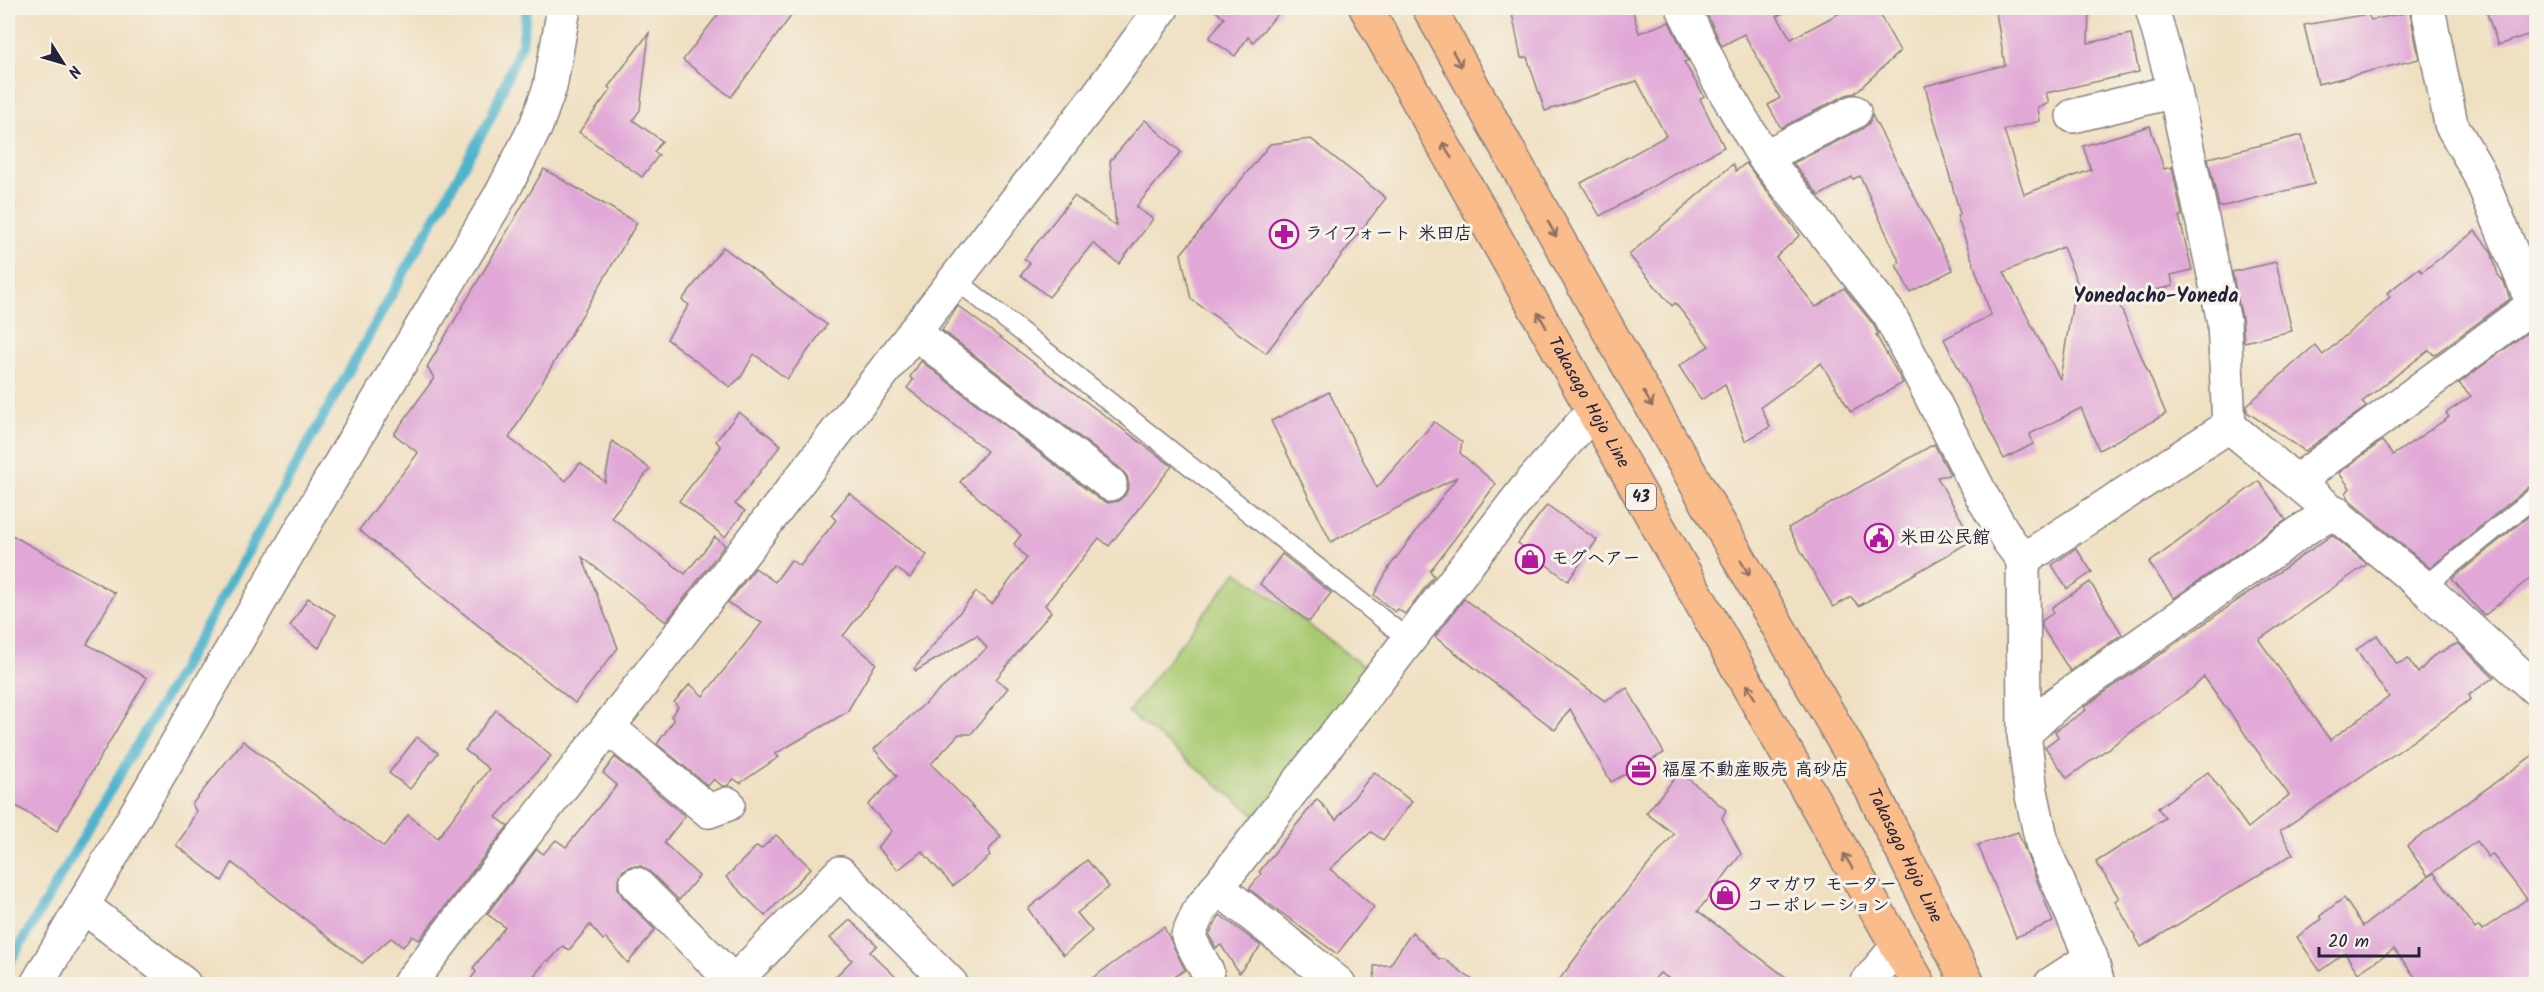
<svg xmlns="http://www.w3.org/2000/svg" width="2544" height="992" viewBox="0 0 2544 992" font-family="Kalam,'Klee One',sans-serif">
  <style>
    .green { fill: #aaca72; stroke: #667656; stroke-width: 1.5 }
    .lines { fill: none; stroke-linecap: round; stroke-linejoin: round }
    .stream { stroke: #4db4cc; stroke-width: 10 }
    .building { fill: #e1a8d7; fill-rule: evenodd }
    .service-casing { stroke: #89817e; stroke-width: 21 }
    .minor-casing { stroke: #89817e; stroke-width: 36 }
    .tertiary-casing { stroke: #89817e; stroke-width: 36 }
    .primary-casing { stroke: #89817e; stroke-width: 36 }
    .service { stroke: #fff; stroke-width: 18 }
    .minor { stroke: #fff; stroke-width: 33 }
    .tertiary { stroke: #fff; stroke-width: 33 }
    .primary { stroke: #fabc8b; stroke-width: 33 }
    .oneway { stroke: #8e6f63 }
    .labels { text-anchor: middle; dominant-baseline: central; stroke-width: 6; stroke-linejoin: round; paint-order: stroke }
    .shield { fill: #f7f3e8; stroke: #62616f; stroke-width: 1.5 }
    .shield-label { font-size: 16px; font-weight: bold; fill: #22223b }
    .poi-label { font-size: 18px; font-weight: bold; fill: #22223b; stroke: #f7f3e8; text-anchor: start }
    .street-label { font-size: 18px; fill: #22223b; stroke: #f7f3e8 }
    .neighbourhood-label { font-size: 20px; font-weight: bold; fill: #22223b; stroke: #f7f3e8 }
  </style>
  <rect width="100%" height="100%" fill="#f7f3e8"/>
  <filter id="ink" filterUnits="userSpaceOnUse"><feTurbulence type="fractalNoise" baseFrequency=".0167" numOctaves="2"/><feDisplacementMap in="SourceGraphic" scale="12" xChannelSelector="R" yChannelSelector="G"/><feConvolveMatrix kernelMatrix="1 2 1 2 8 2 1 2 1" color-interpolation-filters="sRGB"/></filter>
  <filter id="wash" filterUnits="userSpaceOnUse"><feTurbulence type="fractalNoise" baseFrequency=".008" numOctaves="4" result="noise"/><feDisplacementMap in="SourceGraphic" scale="24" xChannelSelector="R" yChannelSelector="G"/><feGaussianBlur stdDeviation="1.35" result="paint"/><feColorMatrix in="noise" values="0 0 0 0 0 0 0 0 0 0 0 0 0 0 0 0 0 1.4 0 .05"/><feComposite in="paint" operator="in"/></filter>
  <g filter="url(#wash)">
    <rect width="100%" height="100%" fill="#f0e0c2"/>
    <!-- green -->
    <polygon class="green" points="1237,571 1375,675 1262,821 1128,712"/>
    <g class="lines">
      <!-- stream -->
      <polyline class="stream" points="8,966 200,637 490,119 522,43 527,8"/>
    </g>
    <g id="blocks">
      <!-- building -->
      <g class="building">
        <polygon points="723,8 797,8 731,97 683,60"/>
        <polygon points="1212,8 1283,8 1253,42 1248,37 1235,56 1209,38 1224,18"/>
        <polygon points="1511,8 1632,8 1639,33 1669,22 1688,61 1684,62 1704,96 1700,99 1724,147 1600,216 1581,183 1666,136 1637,81 1545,111 1527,57 1521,58"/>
        <polygon points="1711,8 1793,8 1777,16 1791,39 1849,8 1876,8 1900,51 1855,93 1846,95 1781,128 1768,105 1780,98 1744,34 1722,46 1705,10"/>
        <path d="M2026,8H2089L2088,43L2131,34L2139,72L2046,93L2049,103L2038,108L2040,121L2004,130L2024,194L2091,170L2083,146L2150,126L2164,169L2172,167L2182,216H2179L2192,270L2171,275L2173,286L2117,299L2166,414L2099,450L2081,408L2030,434L2033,444L2004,459L1944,339L1991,315L1957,216L1960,214L1925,86L2005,65L1996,13ZM2063,247L2082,295L2073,300L2060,379L2004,272Z"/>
        <polygon points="2485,8 2536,8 2536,32 2498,45"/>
        <polygon points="2410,12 2419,59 2318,84 2304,25 2368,14 2371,20"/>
        <polygon points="649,33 640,110 633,120 662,141 654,152 659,155 642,177 579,132 611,89 608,87"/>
        <polygon points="1872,115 1953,270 1910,292 1896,265 1900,263 1860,176 1853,179 1852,177 1819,196 1793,163 1862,129 1869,123"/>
        <polygon points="1145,120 1181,152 1136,207 1153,219 1119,264 1093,243 1049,297 1021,275 1030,263 1024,259 1074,196 1116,226 1110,161"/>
        <polygon points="2302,135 2314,184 2219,207 2208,158"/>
        <polygon points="1311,139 1386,198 1266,353 1191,299 1181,254 1270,144"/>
        <polygon points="1746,163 1800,235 1776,257 1816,307 1844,288 1873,324 1878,334 1876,335 1903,383 1851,412 1821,363 1761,407 1770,427 1745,441 1725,384 1701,400 1679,366 1709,346 1675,303 1672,306 1629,255 1733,164 1736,171"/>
        <polygon points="544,169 637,223 509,438 566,481 580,463 605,482 612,441 650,469 611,517 685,574 715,537 725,545 666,622 582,557 618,648 575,703 359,530 418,453 394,434 434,378 427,367"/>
        <polygon points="2475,231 2491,251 2498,275 2504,282 2510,299 2434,355 2429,350 2362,402 2366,407 2305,451 2247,412 2247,405 2315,345 2323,355 2390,297 2387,293 2419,268 2422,272"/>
        <polygon points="723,247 827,325 787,379 754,354 741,377 730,387 667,339 689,305 682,300"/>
        <polygon points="2276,262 2292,331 2244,342 2242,318 2232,272"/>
        <polygon points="958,306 1172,466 1109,546 1099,538 1045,605 1051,612 996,679 1008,688 971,734 959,734 931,764 1001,836 988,851 990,856 953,886 922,851 898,870 877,847 892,831 868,805 897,776 874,749 987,648 977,635 916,671 914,669 976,592 992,604 1027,558 1014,544 1021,535 960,482 987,451 907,388 913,380 910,377 921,361 1099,499 1108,503 1118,501 1125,495 1129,486 1127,476 1121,469 942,330"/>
        <polygon points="2536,326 2536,485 2529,487 2430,568 2351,502 2346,493 2350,488 2339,473 2382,441 2393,455 2449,417 2446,413 2471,396 2459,383"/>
        <polygon points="1329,392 1377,488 1434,422 1462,442 1460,453 1496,484 1430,571 1434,576 1405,614 1398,609 1395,612 1374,595 1390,566 1457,477 1331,542 1271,421"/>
        <polygon points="739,412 781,445 735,504 745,511 725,537 679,501 721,447 716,441"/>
        <polygon points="1934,444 1950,475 1937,477 1973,540 1859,606 1851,597 1833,607 1788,528"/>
        <polygon points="2259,481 2286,520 2174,598 2149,563"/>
        <polygon points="849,493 927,555 910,578 896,568 843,636 876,663 847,712 775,754 779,757 740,783 734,779 727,786 722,786 714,779 708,786 657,744 674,720 671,716 678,707 674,702 690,684 703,696 762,623 728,603 755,568 775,582 791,560 800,566 836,520 831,515"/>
        <polygon points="1547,505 1597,540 1568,581 1518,543"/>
        <polygon points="2536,510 2536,573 2484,616 2452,579"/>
        <polygon points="8,533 115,593 87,644 147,678 57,831 8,801"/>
        <polygon points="2332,535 2367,564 2259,640 2330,740 2389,697 2356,650 2377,635 2397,664 2408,659 2418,673 2433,656 2458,643 2494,677 2469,695 2471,699 2399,751 2280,831 2293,854 2141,947 2115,901 2119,898 2096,862 2165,818 2158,808 2208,772 2248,828 2289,795 2204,677 2194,687 2067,778 2045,747 2058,737 2055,731 2086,710 2084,707"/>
        <polygon points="2076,548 2092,572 2067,589 2052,565"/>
        <polygon points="1282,554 1331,593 1309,622 1260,584"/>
        <polygon points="2090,582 2122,634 2070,671 2042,627 2042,621 2053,613 2052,607"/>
        <polygon points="308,598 335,615 319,648 290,626"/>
        <polygon points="1464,599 1605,701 1627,688 1664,753 1611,782 1570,709 1555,730 1435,637"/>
        <polygon points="496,710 551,756 496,817 508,826 419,940 412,936 403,947 391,938 362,963 232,863 222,881 176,845 186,831 196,811 192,804 243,741 384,847 408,815 438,838 489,769 465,750"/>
        <polygon points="417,737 438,753 410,789 389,773"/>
        <polygon points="2536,753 2536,984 2420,984 2394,949 2358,973 2345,953 2320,971 2297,937 2322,919 2320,916 2344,898 2363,926 2434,873 2475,929 2479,926 2482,930 2527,899 2492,854 2488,857 2477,841 2428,876 2407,846"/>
        <polygon points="615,757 685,816 664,843 699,876 679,900 649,871 641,866 631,866 622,871 618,880 618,889 623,897 655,930 628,963 606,938 603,940 590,925 569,950 563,946 549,961 547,960 527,984 467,984 476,972 473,968 505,927 487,914 537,849 543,854 556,840 566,847 617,785 603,773"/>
        <polygon points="1374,772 1412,802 1383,840 1371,832 1330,869 1374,907 1337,954 1249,889 1261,874 1259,872 1317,799 1336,820"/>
        <polygon points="1680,772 1726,810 1722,818 1741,854 1698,911 1795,984 1677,984 1660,973 1650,984 1556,984 1616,904 1674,834 1646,813"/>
        <polygon points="2018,832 2053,922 2016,937 1978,845"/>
        <polygon points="776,835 811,868 765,916 726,877 757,846 761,849"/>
        <polygon points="1087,860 1109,887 1077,913 1092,931 1064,955 1050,940 1028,909"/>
        <polygon points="1220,915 1261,946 1239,973 1221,945 1216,948 1209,935"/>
        <polygon points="850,920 877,945 870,952 903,984 828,984 852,960 830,938"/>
        <polygon points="1164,927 1185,970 1163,984 1084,984"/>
        <polygon points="1412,932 1439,959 1444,959 1478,984 1375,984 1374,966 1390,965"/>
      </g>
    </g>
  </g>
  <g filter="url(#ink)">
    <use href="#blocks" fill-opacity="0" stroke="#89817e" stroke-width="1.5"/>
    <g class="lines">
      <!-- service casing -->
      <g class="service-casing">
        <g id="service">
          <polyline points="955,279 1409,640"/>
          <polyline points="2424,587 2536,496"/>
        </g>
      </g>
      <!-- minor casing -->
      <g class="minor-casing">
        <g id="minor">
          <polyline points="1683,8 1716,76 1764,157 1889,314 1983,498 2008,540 2023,560 2024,734 2031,791 2043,847 2091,958 2098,984"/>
          <polyline points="2152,8 2175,91 2224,322 2229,426 2424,587 2536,689"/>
          <polyline points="2428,8 2451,124 2478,171 2533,304"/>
          <polyline points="2073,116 2175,91"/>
          <polyline points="1764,157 1854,112"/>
          <polyline points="914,332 1110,484"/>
          <polyline points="2297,481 2536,303"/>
          <polyline points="2023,560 2229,426"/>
          <polyline points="608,727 709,811 728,804"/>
          <polyline points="2024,734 2057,703 2309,526 2335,512"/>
          <polyline points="636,884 736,984"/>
          <polyline points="1217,887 1339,984"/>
          <polyline points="83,906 184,984"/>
          <polyline points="1207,971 1188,936 1199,911 1524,491 1593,411"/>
          <polyline points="734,982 840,873 951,984"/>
          <polyline points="409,984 1098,95 1162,8"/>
          <polyline points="1866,984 1897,947"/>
          <polyline points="2051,984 2091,958"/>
        </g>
      </g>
      <!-- tertiary casing -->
      <g class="tertiary-casing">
        <polyline id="tertiary" points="37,984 328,484 503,191 536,126 550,87 564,8"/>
      </g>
      <!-- primary casing -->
      <g class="primary-casing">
        <g id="primary">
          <path id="s1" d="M1366,8L1743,677L1919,984"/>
          <path id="s2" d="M1429,8L1628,365L1872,790L1968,984"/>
        </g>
      </g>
      <!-- service -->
      <use href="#service" class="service"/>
      <!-- minor -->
      <use href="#minor" class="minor"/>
      <!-- tertiary -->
      <use href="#tertiary" class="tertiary"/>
      <!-- primary -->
      <use href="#primary" class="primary"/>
    </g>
    <!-- one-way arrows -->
    <defs><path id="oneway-shaft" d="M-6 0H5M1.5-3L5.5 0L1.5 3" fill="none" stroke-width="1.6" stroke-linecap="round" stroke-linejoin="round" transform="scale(1.5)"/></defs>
    <g class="oneway">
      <use href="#oneway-shaft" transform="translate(1457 59) rotate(61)"/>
      <use href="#oneway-shaft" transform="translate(1447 150) rotate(-119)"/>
      <use href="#oneway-shaft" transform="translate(1552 229) rotate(61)"/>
      <use href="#oneway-shaft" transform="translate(1542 320) rotate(-119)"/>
      <use href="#oneway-shaft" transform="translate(1648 399) rotate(60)"/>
      <use href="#oneway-shaft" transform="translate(1745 568) rotate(60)"/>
      <use href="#oneway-shaft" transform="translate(1751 692) rotate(-120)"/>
      <use href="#oneway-shaft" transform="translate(1848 861) rotate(-120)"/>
    </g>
  </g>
  <!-- icons -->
  <defs>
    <g id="pharmacy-ring" transform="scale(1.5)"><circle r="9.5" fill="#f7f3e8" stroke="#b5179e" stroke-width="1.5"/><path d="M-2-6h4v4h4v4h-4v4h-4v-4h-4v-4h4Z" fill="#b5179e"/></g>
    <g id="civic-ring" transform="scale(1.5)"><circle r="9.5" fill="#f7f3e8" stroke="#b5179e" stroke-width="1.5"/><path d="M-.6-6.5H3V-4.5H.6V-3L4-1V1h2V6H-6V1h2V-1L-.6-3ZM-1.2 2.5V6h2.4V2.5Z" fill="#b5179e"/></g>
    <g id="shop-ring" transform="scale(1.5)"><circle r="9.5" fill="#f7f3e8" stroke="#b5179e" stroke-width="1.5"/><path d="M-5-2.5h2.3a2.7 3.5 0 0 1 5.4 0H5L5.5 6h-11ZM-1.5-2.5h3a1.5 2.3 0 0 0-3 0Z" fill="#b5179e"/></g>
    <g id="office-ring" transform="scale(1.5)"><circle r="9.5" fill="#f7f3e8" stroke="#b5179e" stroke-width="1.5"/><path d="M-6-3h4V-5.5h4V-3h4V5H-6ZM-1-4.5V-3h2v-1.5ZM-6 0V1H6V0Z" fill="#b5179e"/></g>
  </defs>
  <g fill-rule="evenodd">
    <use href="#pharmacy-ring" x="1284" y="234"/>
    <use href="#civic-ring" x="1879" y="538"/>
    <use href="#shop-ring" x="1530" y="559"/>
    <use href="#office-ring" x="1641" y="770"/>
    <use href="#shop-ring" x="1725" y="895"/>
  </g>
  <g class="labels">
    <!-- shield labels -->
    <rect class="shield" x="1626" y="484" width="30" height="26" rx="4.5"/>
    <g class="shield-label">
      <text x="1641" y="497">43</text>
    </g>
    <!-- poi labels -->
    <g class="poi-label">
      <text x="1305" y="234">ライフォート 米田店</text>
      <text x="1900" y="538">米田公民館</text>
      <text x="1551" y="559">モグヘアー</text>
      <text x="1662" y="770">福屋不動産販売 高砂店</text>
      <text x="1746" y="885">タマガワ モーター<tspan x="1746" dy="21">コーポレーション</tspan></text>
    </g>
    <!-- street labels -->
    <g class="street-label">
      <text stroke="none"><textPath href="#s1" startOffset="453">Takasago Hojo Line</textPath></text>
      <text stroke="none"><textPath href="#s2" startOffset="972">Takasago Hojo Line</textPath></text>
    </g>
    <!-- neighbourhood labels -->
    <g class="neighbourhood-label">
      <text x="2156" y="297">Yonedacho-Yoneda</text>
    </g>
  </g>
  <!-- margin -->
  <rect width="2544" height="992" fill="none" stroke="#f7f3e8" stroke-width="30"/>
  <!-- north arrow -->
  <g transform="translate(63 63) rotate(127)" stroke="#f7f3e8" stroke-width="4.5" paint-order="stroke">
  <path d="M0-4.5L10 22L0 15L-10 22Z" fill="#22223b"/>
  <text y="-9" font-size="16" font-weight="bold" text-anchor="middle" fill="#22223b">N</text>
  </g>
  <!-- scale -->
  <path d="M2319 947v9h100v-9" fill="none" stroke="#22223b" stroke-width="3"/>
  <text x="2328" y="947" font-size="18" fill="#22223b" stroke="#f7f3e8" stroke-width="4.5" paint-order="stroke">20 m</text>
</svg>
